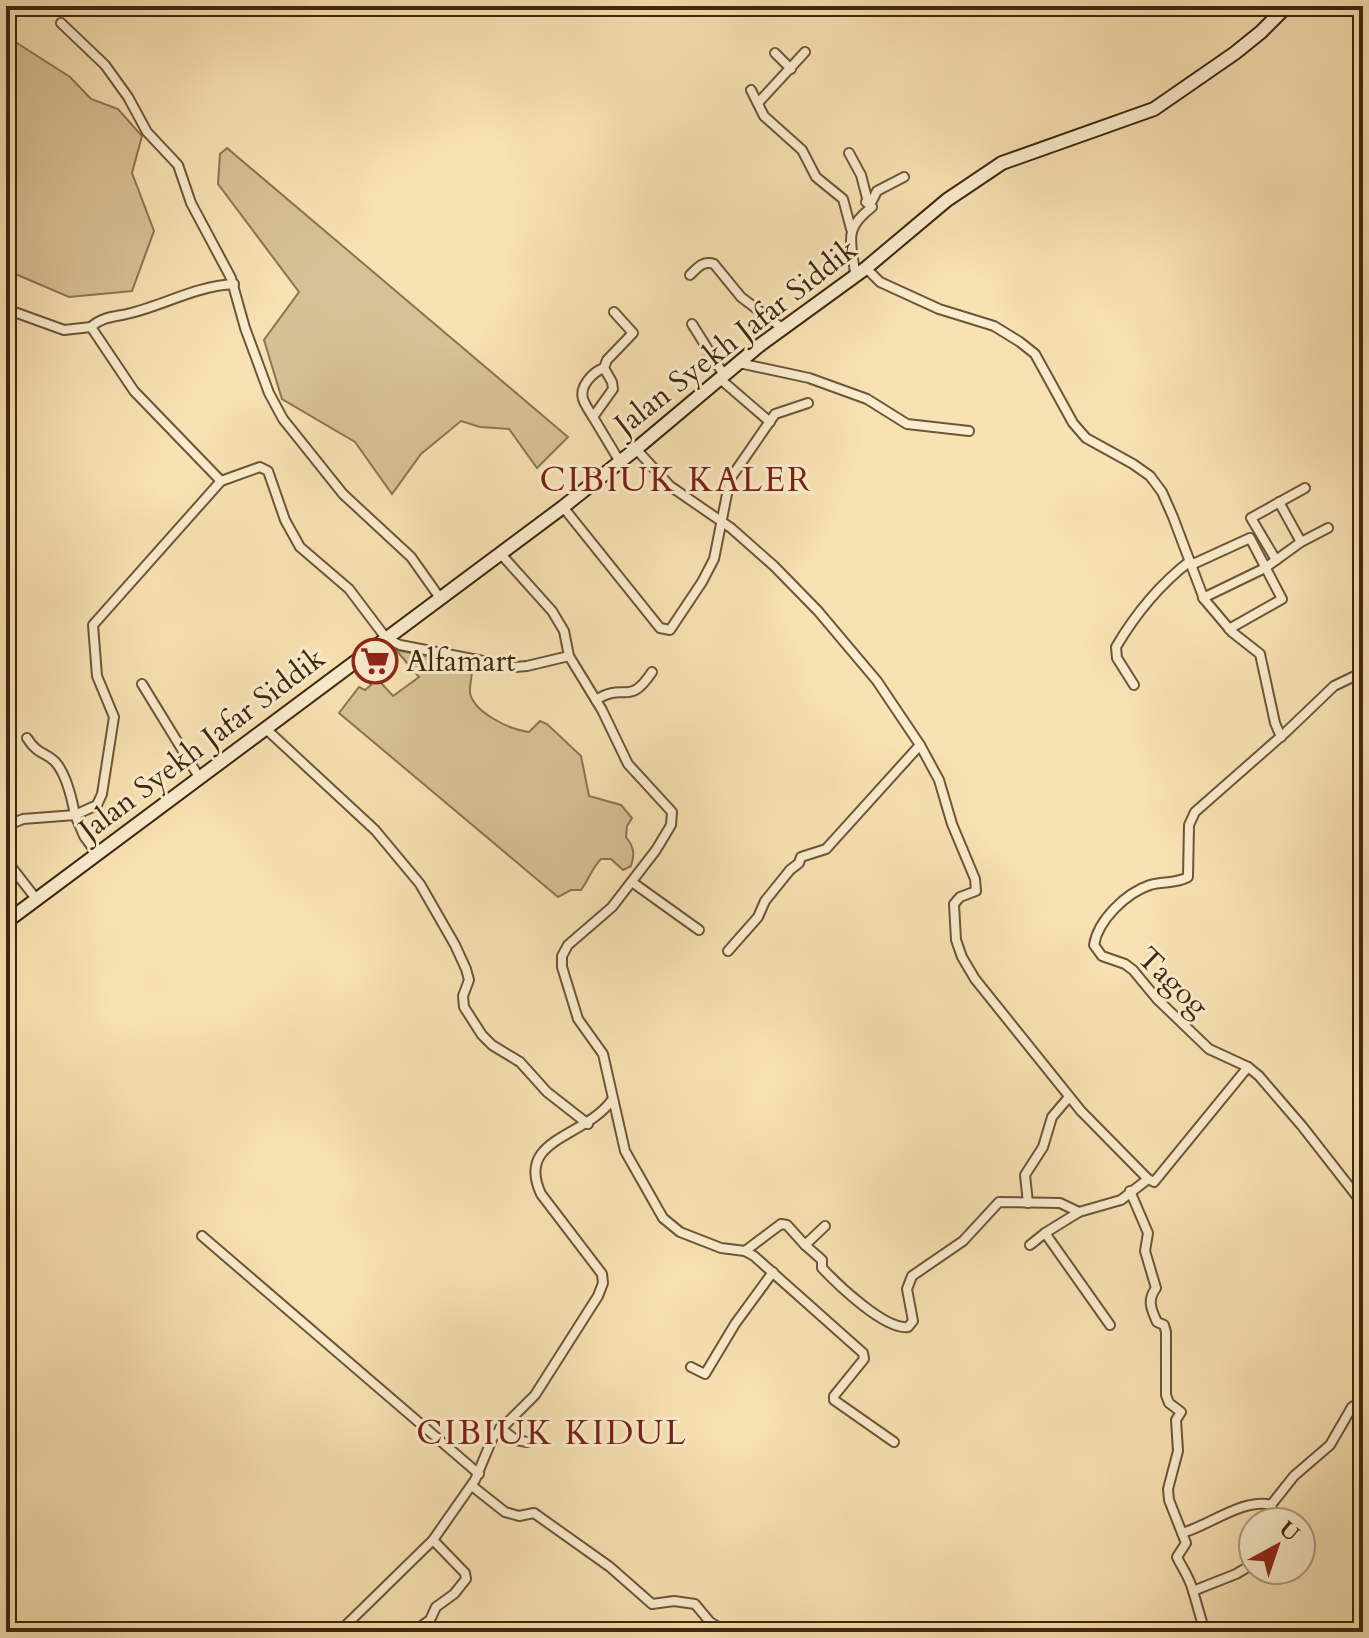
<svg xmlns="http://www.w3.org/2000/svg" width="1369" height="1638" viewBox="0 0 1369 1638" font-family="Cardo,serif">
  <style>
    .green { fill: #d8c196; stroke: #8b7452; stroke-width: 2 }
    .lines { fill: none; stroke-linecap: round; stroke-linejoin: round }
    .street-casing { stroke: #6c5538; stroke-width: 12 }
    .secondary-casing { stroke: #3e260f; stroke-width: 16 }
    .street { stroke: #faeccd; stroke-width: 8 }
    .secondary { stroke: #faeccd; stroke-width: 12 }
    .labels { text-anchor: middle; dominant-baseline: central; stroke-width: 6; stroke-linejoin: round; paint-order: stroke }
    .street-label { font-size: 30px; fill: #3e260f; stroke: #faeccd }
    .poi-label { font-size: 30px; fill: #3e260f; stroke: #faeccd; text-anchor: start }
    .quarter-label { font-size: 34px; letter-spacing: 2px; fill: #7a1f14; stroke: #faeccd }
  </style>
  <rect width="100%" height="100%" fill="#f8e1b2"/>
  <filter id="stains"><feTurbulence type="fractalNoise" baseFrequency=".0025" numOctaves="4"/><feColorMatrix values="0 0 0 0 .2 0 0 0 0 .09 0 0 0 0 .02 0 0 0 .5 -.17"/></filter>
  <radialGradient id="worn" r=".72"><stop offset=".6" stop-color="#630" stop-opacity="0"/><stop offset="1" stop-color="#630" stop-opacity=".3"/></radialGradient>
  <!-- green -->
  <g class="green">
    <polygon points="6,36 70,77 91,99 118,109 142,136 132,173 154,231 132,291 69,297 6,270"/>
    <polygon points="227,148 568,437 537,468 509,429 480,427 461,421 421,454 392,494 355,442 282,399 264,340 299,292 218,184 220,154"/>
    <path d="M396,650L445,660L458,666H472C473,675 469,685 470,693C474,713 511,730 529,732L540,721L547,724L581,756L589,796L621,805L632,818L627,826L626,837C634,847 635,854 631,866L623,870L611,859H601C592,868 589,879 581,890H571L558,897L339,713L359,687L365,690L371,685L368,680L373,674L393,696L419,677Z"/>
  </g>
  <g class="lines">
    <!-- street casing -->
    <g class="street-casing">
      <g id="street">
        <polyline points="61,23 105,65 128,97 147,132 178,165 191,203 231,278 245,328 269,393 283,419 343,494 411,557 440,598"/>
        <polyline points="775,53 791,69"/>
        <polyline points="751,90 764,116 802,150 816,177 843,199 851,229"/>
        <polyline points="758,103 805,52"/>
        <polyline points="849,153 861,175 868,202"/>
        <polyline points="866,268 880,282 939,309 994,326 1020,342 1035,354 1073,423 1086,438 1133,464 1150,476 1162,492 1173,517 1204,599 1232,632 1260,654 1275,723 1281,737"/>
        <path d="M855,274C852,241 842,230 872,207L866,202L872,201L877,191L904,177"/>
        <path d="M690,275C697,268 703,260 714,264L741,297L782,328"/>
        <path d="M234,284C197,286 166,304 131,313C116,317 103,316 91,327L134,391L221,481L260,467L268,471L285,520L300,547L349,589L386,638L400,645L515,667L527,666L569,656"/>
        <polyline points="6,309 64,330 91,327"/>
        <polyline points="614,312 633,333 607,360 604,368 612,382 613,389 593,417 620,462"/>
        <polyline points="692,324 724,375"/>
        <polyline points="739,363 809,378 867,399 907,424 969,431"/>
        <polyline points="719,378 770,422"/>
        <path d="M593,417C590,412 585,405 583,399C579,386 593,372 604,368"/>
        <polyline points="636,449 670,486 731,528 774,566 818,611 877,681 920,745 939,780 952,824 975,879 976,891 960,897 954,904 956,940 962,957 975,979 1081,1111 1148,1179"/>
        <polyline points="1279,502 1301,542"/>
        <polyline points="563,507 660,628 670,630 702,582 714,559 730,479 775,414 808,403"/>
        <polyline points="500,553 552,611 564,631 569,656 602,710 628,764 672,812 671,825 656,850 612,907 568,945 562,956 562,967 578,1019 603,1054 625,1151 663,1218 680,1232 721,1248 745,1251 754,1256 863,1353 864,1359 834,1396 834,1400 894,1442"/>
        <polyline points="1276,560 1251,518 1305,488"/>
        <polyline points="1191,565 1250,538 1282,599 1229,629"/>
        <polyline points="1203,598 1265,568 1301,542 1328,528"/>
        <path d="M1363,672L1334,686L1286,732L1195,812L1189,825L1188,877C1176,884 1162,881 1150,885C1126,893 1098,920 1094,945L1102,956L1125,964L1133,970L1157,999L1209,1049L1248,1067L1259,1076L1302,1126L1363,1204"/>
        <polyline points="142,684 199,777"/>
        <path d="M1134,685L1117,658L1116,647C1136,613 1159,585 1190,561"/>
        <path d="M596,700C625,681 628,708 652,672"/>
        <polyline points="265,728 375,830 420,884 455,945 466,969 469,980 463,996 464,1007 482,1035 492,1045 520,1062 547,1092 588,1124"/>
        <path d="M27,738C38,756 49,753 57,764C67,777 72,799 75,815L97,805L102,794L114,717L97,676L93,625L221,481"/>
        <polyline points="6,826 23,819 75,815 84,836 97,854"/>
        <polyline points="6,860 37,900"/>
        <polyline points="632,882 699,930"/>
        <polyline points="728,951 758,917 765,901 790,870 799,863 801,857 826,849 920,745"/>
        <path d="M1130,1191L1148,1233L1145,1251L1156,1288C1147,1300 1151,1309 1157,1322L1164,1325L1166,1332V1395L1169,1403L1181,1412L1176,1420L1178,1451L1168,1489L1169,1500L1182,1533C1208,1526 1245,1497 1271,1505"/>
        <polyline points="1028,1203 1025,1175 1043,1147 1052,1117 1069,1097"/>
        <polyline points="1045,1233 1110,1325"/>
        <polyline points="202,1236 479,1474"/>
        <path d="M805,1245L822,1260V1268C838,1285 885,1330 908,1327L913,1321L907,1289L912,1276L963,1241L999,1202L1060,1203L1079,1212"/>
        <polyline points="1030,1245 1045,1233 1079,1212 1121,1200 1148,1179 1154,1182 1248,1067"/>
        <polyline points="745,1251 781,1224 787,1225 805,1245 825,1226"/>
        <polyline points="691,1367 705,1374 735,1324 773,1272"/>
        <polyline points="500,1428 516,1440 527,1442"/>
        <polyline points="472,1486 505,1512 519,1516 534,1513 610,1567 652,1604 674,1601 695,1604 710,1622 726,1632"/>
        <polyline points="1276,1522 1271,1505 1294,1476 1330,1445 1352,1407 1363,1401"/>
        <path d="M1182,1533L1186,1543L1177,1557C1183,1570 1189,1576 1193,1591"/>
        <polyline points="1202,1622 1193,1591 1236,1574 1253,1564"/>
        <path d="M339,1632L433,1540L475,1480L493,1437L535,1395L598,1296L603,1283L602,1274L541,1194C515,1138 585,1138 612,1100"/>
        <polyline points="413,1632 430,1620 436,1607 454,1594 466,1579 465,1573 433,1540"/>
      </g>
    </g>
    <!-- secondary casing -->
    <g class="secondary-casing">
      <polyline id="secondary" points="6,922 563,507 636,449 760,345 866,268 947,200 1002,163 1154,109 1235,53 1261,32 1287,6"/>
    </g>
    <!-- street -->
    <use href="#street" class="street"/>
    <!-- secondary -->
    <use href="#secondary" class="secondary"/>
  </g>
  <!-- icons -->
  <defs>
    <g id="supermarket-ring" transform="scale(2.3)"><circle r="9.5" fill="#faeccd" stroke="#8f2418" stroke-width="1.5"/><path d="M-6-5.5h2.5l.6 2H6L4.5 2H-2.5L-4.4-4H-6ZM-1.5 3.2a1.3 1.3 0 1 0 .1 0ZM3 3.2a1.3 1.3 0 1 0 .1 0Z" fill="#8f2418"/></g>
  </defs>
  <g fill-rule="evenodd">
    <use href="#supermarket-ring" x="375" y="661"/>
  </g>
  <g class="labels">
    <!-- street labels -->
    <g class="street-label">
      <text transform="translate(736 337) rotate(-38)">Jalan Syekh Jafar Siddik</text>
      <text transform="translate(202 744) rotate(-37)">Jalan Syekh Jafar Siddik</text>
      <text transform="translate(1173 982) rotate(44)">Tagog</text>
    </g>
    <!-- poi labels -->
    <g class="poi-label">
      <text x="406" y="661">Alfamart</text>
    </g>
    <!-- quarter labels -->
    <g class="quarter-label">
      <text x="676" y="480">CIBIUK KALER</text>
      <text x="552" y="1433">CIBIUK KIDUL</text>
    </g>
  </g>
  <!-- margin -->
  <rect width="1369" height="1638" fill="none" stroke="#f8e1b2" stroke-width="32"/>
  <rect x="8" y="8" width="1353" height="1622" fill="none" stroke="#3e260f" stroke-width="4"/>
  <rect x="16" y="16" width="1337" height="1606" fill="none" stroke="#3e260f" stroke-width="2"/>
  <!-- north arrow -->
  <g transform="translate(1277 1546) rotate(40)"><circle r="38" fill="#faeccd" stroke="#af9d81" stroke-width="2"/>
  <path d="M0-6L14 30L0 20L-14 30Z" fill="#8f2418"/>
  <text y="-12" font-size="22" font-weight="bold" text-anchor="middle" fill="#3e260f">U</text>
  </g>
  <rect width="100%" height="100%" filter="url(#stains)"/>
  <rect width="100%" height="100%" fill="url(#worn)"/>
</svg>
